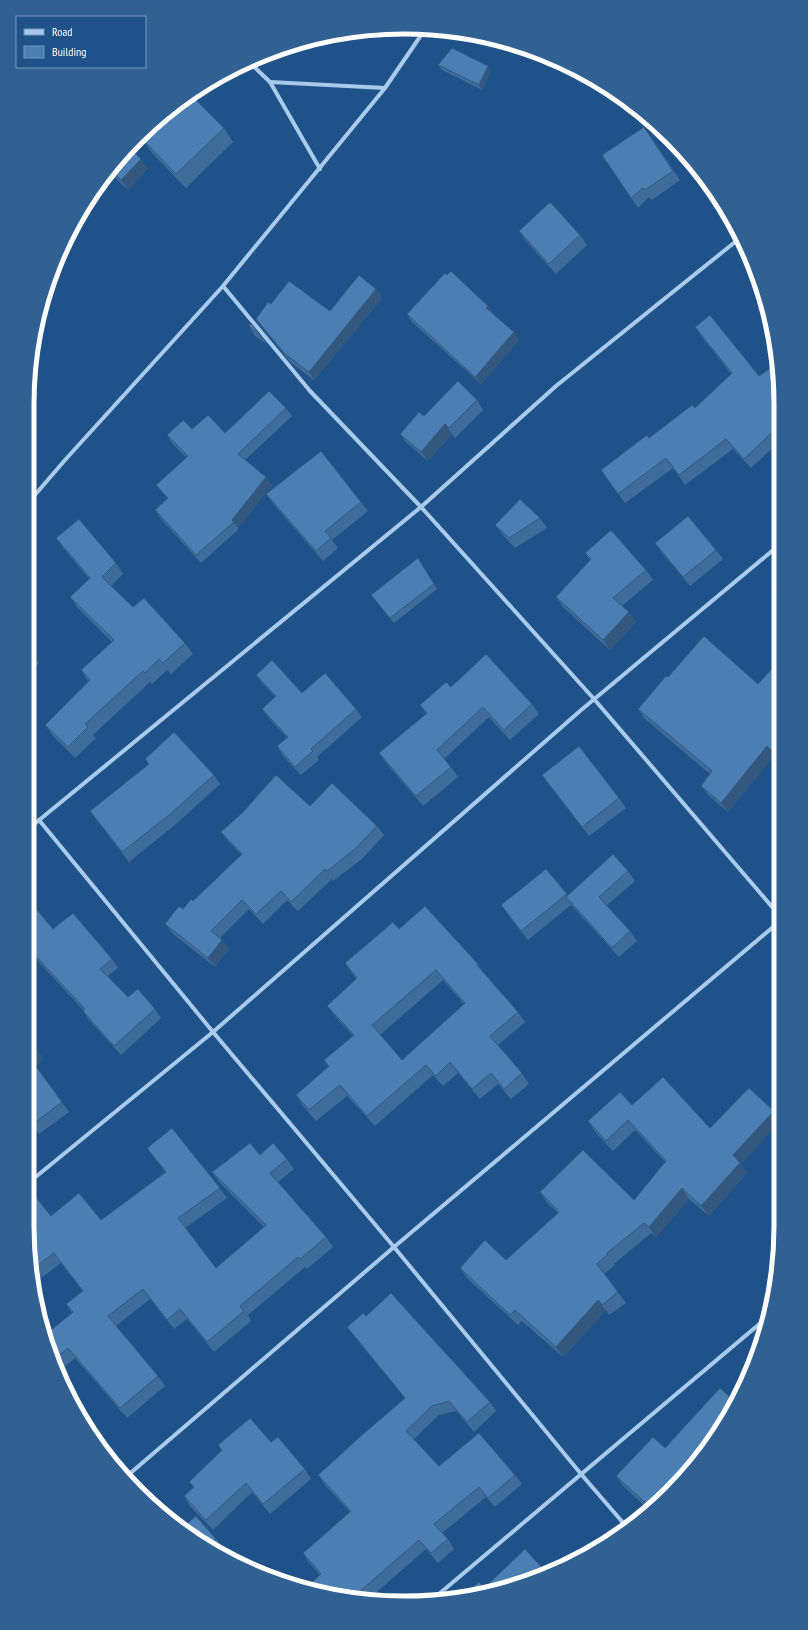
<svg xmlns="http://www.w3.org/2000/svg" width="808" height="1630" viewBox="0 0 808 1630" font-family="'PT Sans Narrow',sans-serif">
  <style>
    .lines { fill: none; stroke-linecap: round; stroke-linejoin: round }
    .street { stroke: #a9caeb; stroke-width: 4 }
    .wall { fill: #406c99; fill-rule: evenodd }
    .shaded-wall { fill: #34587d }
    .building { fill: #4b7eb2; stroke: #34587d; fill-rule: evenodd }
    .rim { fill: none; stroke: #fff; stroke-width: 5 }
  </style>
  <rect width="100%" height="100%" fill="#1f5288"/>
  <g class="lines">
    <!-- street -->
    <g class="street">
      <polyline points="249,62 270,82 320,169"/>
      <polyline points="270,82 385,88"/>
      <polyline points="223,286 310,391 421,507 594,699 779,915"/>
      <polyline points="28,503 65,460 223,286 385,88 426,28"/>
      <polyline points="39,820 213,1032 394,1247 581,1474 625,1525"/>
      <polyline points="27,830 421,507 556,386 740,238"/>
      <polyline points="27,1184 213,1032 580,711 778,546"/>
      <polyline points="127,1476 394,1247 779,922"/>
      <polyline points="433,1599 770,1315"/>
    </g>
  </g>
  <!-- wall -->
  <g class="wall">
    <polygon points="438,65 491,71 482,90 442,70"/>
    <polygon points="644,127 680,180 652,200 649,197 638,208 602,155"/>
    <polygon points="224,128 233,142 186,188 152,153 142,139"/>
    <polygon points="130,148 148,168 128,190 108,171"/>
    <polygon points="519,231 580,235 587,245 556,274 526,241"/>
    <polygon points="376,289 382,298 314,380 291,363 262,327 256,319 271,304 330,311"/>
    <polygon points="488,306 494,314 493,314 514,332 519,340 481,384 412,322 407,314"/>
    <polygon points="249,326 260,335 267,344 255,336"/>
    <polygon points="695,327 759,376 778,363 778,443 751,468 733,449 685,485 673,468 625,503 601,470 649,438 695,408 731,374 702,337"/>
    <polygon points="477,400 483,410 455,438 452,434 428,461 407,443 400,434 424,416"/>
    <polygon points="286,408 292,416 245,460 266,477 272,485 238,528 239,529 201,563 160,518 155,510 167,498 156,485 187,458 172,443 167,435 192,429 225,433"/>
    <polygon points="266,494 361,502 368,511 332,540 338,548 323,561 273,504"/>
    <polygon points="540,518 547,528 515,548 502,534 495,525"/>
    <polygon points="56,538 116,563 123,574 111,586 133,607 185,643 193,654 171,674 167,670 152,684 150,682 93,735 96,738 75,758 53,736 45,725 88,681 81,670 112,642 78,608 70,597 89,579 64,549"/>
    <polygon points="655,543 716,550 723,559 690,586 662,553"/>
    <polygon points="585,553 646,570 653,580 622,606 636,622 610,650 563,607 556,597 590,560"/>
    <polygon points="418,558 437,589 394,623 371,595"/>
    <polygon points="28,649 30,651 39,663 28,674"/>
    <polygon points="779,661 779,761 774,755 728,812 708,795 701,786 710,774 645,719 638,709 668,677 758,684"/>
    <polygon points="28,675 35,686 28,694"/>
    <polygon points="256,675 302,693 356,709 362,717 317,757 319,760 301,775 282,755 277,746 287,738 268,717 262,709 275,697 262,683"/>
    <polygon points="451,687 532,704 539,714 510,740 489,717 444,759 451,767 458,777 423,806 386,763 379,753 426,714 420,705"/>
    <polygon points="145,759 214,775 220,784 176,824 129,862 97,821 90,811 149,764"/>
    <polygon points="542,775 619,798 626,808 589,836 549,785"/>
    <polygon points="310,806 377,826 384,835 362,859 333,881 332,879 298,911 287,900 263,924 249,909 220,938 222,940 229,949 215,967 172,933 165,924 193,901 241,855 228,841 221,832"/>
    <polygon points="546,869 568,895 628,871 635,881 607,905 630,931 637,941 619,957 571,905 528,940 508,915 501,905"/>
    <polygon points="27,898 53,929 112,959 118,968 108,976 128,997 155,1009 161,1018 121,1055 89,1020 83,1011 83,1010 39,962 31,951 27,955"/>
    <path d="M399,929L478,964L485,975L518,1012L525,1022L498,1045L522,1073L529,1084L511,1099L498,1084L480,1099L458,1073L443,1086L433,1075L375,1126L347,1096L316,1121L303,1106L296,1095L329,1067L324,1060L353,1036L335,1016L327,1006L356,979L345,963ZM443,980L464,1004L402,1060L380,1035Z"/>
    <polygon points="27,1041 36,1049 43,1059 36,1066 69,1112 39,1134 32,1125 27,1129"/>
    <polygon points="632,1105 741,1164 747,1173 709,1216 689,1199 656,1237 651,1233 614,1264 615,1265 604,1274 626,1303 609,1315 606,1310 563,1357 522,1321 518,1325 467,1278 460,1268 506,1260 558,1213 547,1203 540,1192 634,1200 665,1162 635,1130 613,1151 595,1132 588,1121"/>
    <polygon points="147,1148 220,1188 227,1198 185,1228 216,1268 264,1227 219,1182 212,1172 260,1155 287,1159 294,1169 278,1182 326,1237 333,1247 307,1269 305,1267 248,1315 251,1321 214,1352 187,1319 174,1329 150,1299 116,1326 158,1376 165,1386 127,1418 75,1358 60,1371 47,1347 72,1313 66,1304 82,1291 61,1263 36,1282 27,1226 51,1216 101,1220 165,1172"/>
    <polygon points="366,1316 490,1402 496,1411 474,1432 456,1411 439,1415 414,1439 439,1466 515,1475 522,1484 495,1507 486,1497 442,1533 448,1539 454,1549 438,1563 426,1549 371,1597 330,1596 320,1575 309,1563 303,1553 350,1512 325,1485 318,1475 405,1398 354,1336 347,1327"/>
    <polygon points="271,1442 305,1469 311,1479 270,1514 252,1492 213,1530 190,1506 184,1496 193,1487 189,1482 222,1451 218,1445"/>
    <polygon points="665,1448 671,1492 648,1509 624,1487 616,1476"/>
    <polygon points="216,1539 222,1548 218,1552 195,1540"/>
  </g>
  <!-- shaded-wall -->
  <g class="shaded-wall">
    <polygon points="488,66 491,71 482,90 479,85"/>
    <polygon points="141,159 148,168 128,190 121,180"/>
    <polygon points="376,289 382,298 314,380 309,372"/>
    <polygon points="488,306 494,314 492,316 486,308"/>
    <polygon points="514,332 519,340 481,384 475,377"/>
    <polygon points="445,424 452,434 428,461 421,452"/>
    <polygon points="34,426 38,431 28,442 28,434"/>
    <polygon points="266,477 272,485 238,528 232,520"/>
    <polygon points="629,612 636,622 610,650 603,640"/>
    <polygon points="767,746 774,755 728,812 721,803"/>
    <polygon points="222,940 229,949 215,967 208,958"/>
    <polygon points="36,1049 43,1059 35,1067 29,1057"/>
    <polygon points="774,1111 780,1120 780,1122 741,1164 747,1173 709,1216 701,1206 733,1155"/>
    <polygon points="682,1188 689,1199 656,1237 649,1227"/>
    <polygon points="598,1300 606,1310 563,1357 556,1347"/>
  </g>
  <!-- building -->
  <g class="building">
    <polygon points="452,48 488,66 479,85 438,65"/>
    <polygon points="191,95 224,128 176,174 142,139 177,105"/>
    <polygon points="644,127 673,171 645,190 643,188 631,198 602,155"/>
    <polygon points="130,148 141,159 121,180 110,169"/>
    <polygon points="550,202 580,235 549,264 519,231"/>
    <polygon points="451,271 488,306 486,308 514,332 475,377 407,314 445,273 447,275"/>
    <polygon points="359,275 376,289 309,372 285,354 256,319 268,302 271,304 289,281 330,311"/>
    <polygon points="710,315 759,376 778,363 778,427 744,459 726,439 679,475 666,458 618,494 601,470 647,435 649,438 692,405 695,408 732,373 695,327"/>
    <polygon points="251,323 260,335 249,326"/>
    <polygon points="458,381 477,400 449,428 445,424 421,452 400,434 419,412 424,416"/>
    <polygon points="269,391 286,408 238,454 266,477 232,520 234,522 196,555 155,510 168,498 156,485 188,456 167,435 183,420 192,429 208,415 225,433"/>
    <polygon points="28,420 34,426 28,434"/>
    <polygon points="321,451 361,502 325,531 331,538 316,551 266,494"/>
    <polygon points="520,499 540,518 509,538 495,525"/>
    <polygon points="688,516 716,550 683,577 655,543"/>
    <polygon points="79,519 116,563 102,577 133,607 144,598 185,643 163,663 159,659 145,673 143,671 85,724 88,727 68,747 45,725 90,680 81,670 114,640 70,597 90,578 56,538"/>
    <polygon points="611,530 646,570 613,598 629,612 603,640 556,597 591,559 585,553"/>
    <polygon points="418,558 434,584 390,618 371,595"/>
    <polygon points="778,585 778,599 771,591"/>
    <polygon points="704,636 758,684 779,661 779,758 767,746 721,803 701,786 712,771 638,709 666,676 668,677"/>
    <polygon points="28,649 30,651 28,654"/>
    <polygon points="486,654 532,704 504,730 483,707 437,750 451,767 416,796 379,753 427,713 420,705 446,682 451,687"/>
    <polygon points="272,660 302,693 325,673 356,709 311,749 313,751 295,767 277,746 288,737 262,709 276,696 256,675"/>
    <polygon points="174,732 214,775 169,815 122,852 90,811 149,764 145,759"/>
    <polygon points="579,746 619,798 582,827 542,775"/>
    <polygon points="276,775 310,806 332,783 377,826 355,849 327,871 325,869 291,902 281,891 256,914 242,900 211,931 222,940 208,958 165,924 179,906 183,909 191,899 193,901 242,854 221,832 243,812"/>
    <polygon points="613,854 628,871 599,897 630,931 612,948 566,897"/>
    <polygon points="546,869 567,894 521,931 501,905"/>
    <polygon points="27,898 53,929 73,913 112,959 100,969 128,997 138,989 155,1009 114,1046 83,1011 85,1009 32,952 27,945"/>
    <path d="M425,906L478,964L477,965L518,1012L490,1036L522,1073L504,1089L491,1073L472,1089L450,1062L436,1076L426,1065L367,1116L340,1085L309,1110L296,1095L329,1066L324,1060L354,1035L327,1006L357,978L345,963L393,922L399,929ZM436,970L465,1003L402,1060L372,1025Z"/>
    <polygon points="27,1041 36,1049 29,1057 62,1102 33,1124 27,1117"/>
    <polygon points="663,1077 710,1128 749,1088 774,1111 733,1155 740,1163 701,1206 682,1188 649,1227 644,1223 607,1253 608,1254 597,1264 618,1292 602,1305 598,1300 556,1347 515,1310 510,1315 460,1268 485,1240 506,1260 559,1212 540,1192 583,1150 634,1200 666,1161 628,1120 606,1141 588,1121 620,1092 632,1105"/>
    <polygon points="780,1112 780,1118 777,1114"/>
    <polygon points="172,1128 220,1188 178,1218 216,1268 266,1225 212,1172 250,1143 260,1155 273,1143 287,1159 270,1173 326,1237 300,1259 298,1257 240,1306 244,1311 207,1342 180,1309 167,1320 143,1289 108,1316 158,1376 120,1408 68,1348 54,1360 47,1347 45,1335 73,1312 66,1304 83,1291 54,1253 34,1268 27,1226 27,1195 31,1191 51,1216 79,1193 101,1220 166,1172 147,1148"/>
    <polygon points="391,1293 490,1402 467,1422 449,1401 432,1406 406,1431 439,1466 479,1433 515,1475 488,1498 479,1487 434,1524 448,1539 431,1553 419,1540 359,1592 362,1595 360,1597 330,1596 305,1588 321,1574 303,1553 351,1511 318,1475 362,1435 405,1398 347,1327 363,1313 366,1316"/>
    <polygon points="720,1388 735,1402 671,1492 650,1507 616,1476 653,1437 665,1448"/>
    <polygon points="250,1418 271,1442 278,1437 305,1469 263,1504 246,1483 206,1520 184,1496 194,1487 189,1482 222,1450 218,1445"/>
    <polygon points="196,1516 216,1539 207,1546 195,1540 182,1528"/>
    <polygon points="525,1549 546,1572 462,1597 479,1582 484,1588"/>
  </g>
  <!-- crop -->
  <path d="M0 0H808V1630H0ZM404 34H404A370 370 0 0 1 774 404V1226A370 370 0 0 1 404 1596H404A370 370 0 0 1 34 1226V404A370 370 0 0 1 404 34Z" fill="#316092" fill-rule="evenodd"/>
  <path class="rim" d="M404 34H404A370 370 0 0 1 774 404V1226A370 370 0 0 1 404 1596H404A370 370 0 0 1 34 1226V404A370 370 0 0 1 404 34Z"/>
  <!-- legend -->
  <rect x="16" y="16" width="130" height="52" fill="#1f5288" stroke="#7997b8"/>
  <rect x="24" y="29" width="20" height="6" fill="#a9caeb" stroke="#7997b8"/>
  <text x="52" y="36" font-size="12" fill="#ffffff">Road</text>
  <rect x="24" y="46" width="20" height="12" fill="#4b7eb2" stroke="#7997b8"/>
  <text x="52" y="56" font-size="12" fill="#ffffff">Building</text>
</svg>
